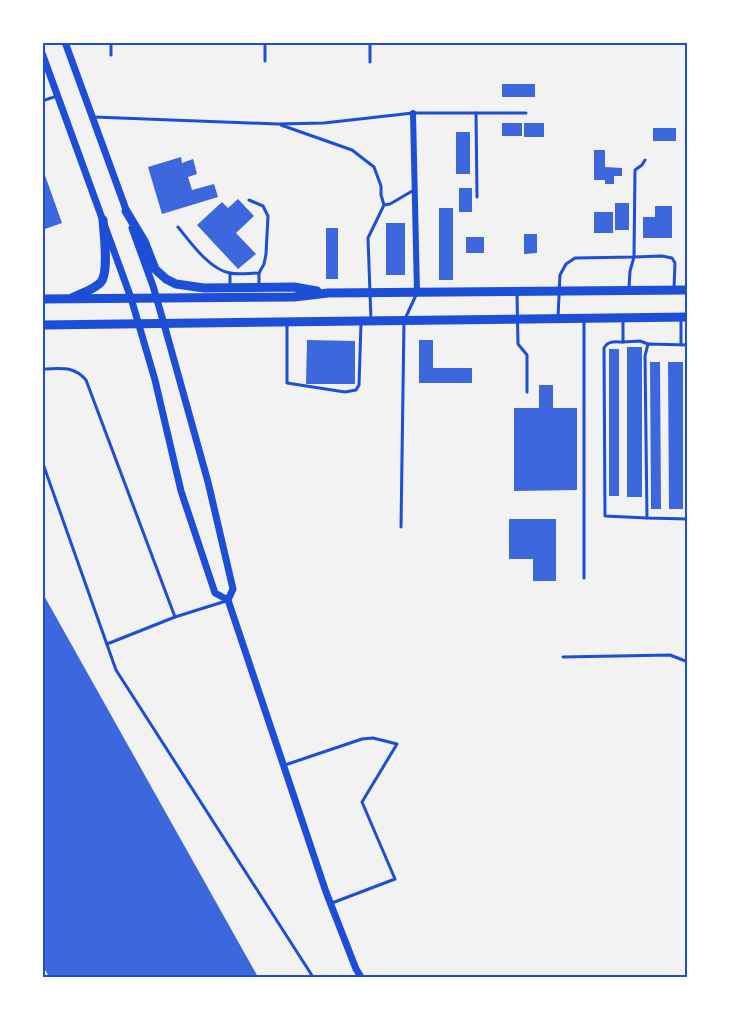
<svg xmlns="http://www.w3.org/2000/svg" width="730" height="1019" viewBox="0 0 730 1019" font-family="Merriweather,serif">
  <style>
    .building { fill: #3d67dc }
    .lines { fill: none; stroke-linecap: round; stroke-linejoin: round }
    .service { stroke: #1d4ed8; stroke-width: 3 }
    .minor { stroke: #1d4ed8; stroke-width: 6 }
    .tertiary { stroke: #1d4ed8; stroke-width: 7 }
    .primary { stroke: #1d4ed8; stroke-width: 9 }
    .neatline { fill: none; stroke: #1d4ed8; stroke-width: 2 }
  </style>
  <rect width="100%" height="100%" fill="#f2f2f2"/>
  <!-- building -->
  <g class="building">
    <rect x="502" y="84" width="33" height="13"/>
    <rect x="502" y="123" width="20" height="13"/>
    <rect x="524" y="123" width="20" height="14"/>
    <rect x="653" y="128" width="23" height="13"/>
    <rect x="456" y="132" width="14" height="42"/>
    <polygon points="594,150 605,150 605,167 622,168 622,176 614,176 614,184 605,184 605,180 594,180"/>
    <polygon points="181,157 182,163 193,159 197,174 188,177 192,190 214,184 218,197 162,214 148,167"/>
    <polygon points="42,167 62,223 42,230"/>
    <rect x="459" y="188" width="13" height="24"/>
    <polygon points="238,199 254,216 236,233 256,254 238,269 197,225 222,202 228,208"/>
    <rect x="615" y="203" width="14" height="27"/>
    <polygon points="655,206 672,206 672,238 643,238 643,217 655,217"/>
    <rect x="439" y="208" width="14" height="72"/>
    <rect x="594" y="212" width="19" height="21"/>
    <rect x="386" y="223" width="19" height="52"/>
    <rect x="326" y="228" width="12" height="51"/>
    <polygon points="524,234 537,234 537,253 524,254"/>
    <rect x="466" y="237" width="18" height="16"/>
    <polygon points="307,340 355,341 355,384 306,384"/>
    <polygon points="419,340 433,340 433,368 472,368 472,383 419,383"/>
    <rect x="627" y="347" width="15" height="150"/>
    <rect x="609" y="349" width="10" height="147"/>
    <polygon points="650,362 660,362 661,509 651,509"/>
    <polygon points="668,362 683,362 683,509 669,509"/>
    <polygon points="539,385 553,385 553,408 577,408 577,490 514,491 514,408 539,408"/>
    <polygon points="509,519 556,519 556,581 533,581 533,559 509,559"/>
    <polygon points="42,592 258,977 49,977 42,964"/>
  </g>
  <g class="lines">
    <!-- service -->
    <g class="service">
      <polyline points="111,55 111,42"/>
      <polyline points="265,61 265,42"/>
      <polyline points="370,62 370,42"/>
      <polyline points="42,101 57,96"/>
      <polyline points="476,113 477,197"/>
      <polyline points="94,117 277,124 324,123 413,113 526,113"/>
      <polyline points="281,125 352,150 374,167 381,186 381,195 384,205 390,204 414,190"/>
      <path d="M178,227C190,242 210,270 230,273C239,275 250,273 259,273L264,264L266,254L268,216L263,206L249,200"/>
      <polyline points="259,273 259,285"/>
      <polyline points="230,287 230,273"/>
      <polyline points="629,288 630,271 634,257 662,256 672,258 675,263 674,289"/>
      <polyline points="517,294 518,344 527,355 527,392"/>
      <polyline points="558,317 560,275 566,264 575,258 634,257 635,170 642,165 645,160"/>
      <polyline points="681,319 681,344"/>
      <polyline points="371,320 368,238 384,205"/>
      <polyline points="623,320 623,342 640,341 648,344"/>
      <polyline points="287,324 287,383 345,392 356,390 359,385 361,323"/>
      <path d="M623,342C616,342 608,340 604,348L605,516L647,518"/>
      <polyline points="688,345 648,344 645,356 647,518 688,519"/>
      <path d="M42,369C60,369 73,365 86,380L175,617"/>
      <polyline points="42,461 116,670 313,977"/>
      <polyline points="401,527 404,321 416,295"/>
      <polyline points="584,578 584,320"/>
      <polyline points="107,644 175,617 226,601"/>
      <polyline points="563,657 670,655 688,662"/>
      <polyline points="285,765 362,739 373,738 397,744 362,802 395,879 332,903"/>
    </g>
    <!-- minor -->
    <polyline class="minor" points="413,113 417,293"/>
    <!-- tertiary -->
    <g class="tertiary">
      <polyline points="65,42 128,215"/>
      <polyline points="42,53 131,298 155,380 181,491 215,593 228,600 326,892 356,969 361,977"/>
      <polyline points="132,228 153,286 164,324 208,482 233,589 228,600"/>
    </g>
    <!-- primary -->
    <g class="primary">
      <polyline points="126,211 144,241 155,269 166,279 176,284 204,288 294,287 317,291"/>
      <path d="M72,298C81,293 94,290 101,282C109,272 104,234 103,220"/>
      <polyline points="42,299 294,297 328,293 688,290"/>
      <polyline points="42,325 688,317"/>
    </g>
  </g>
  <!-- border -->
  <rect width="730" height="1019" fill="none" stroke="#ffffff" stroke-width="87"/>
  <rect x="44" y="44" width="642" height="932" class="neatline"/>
</svg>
